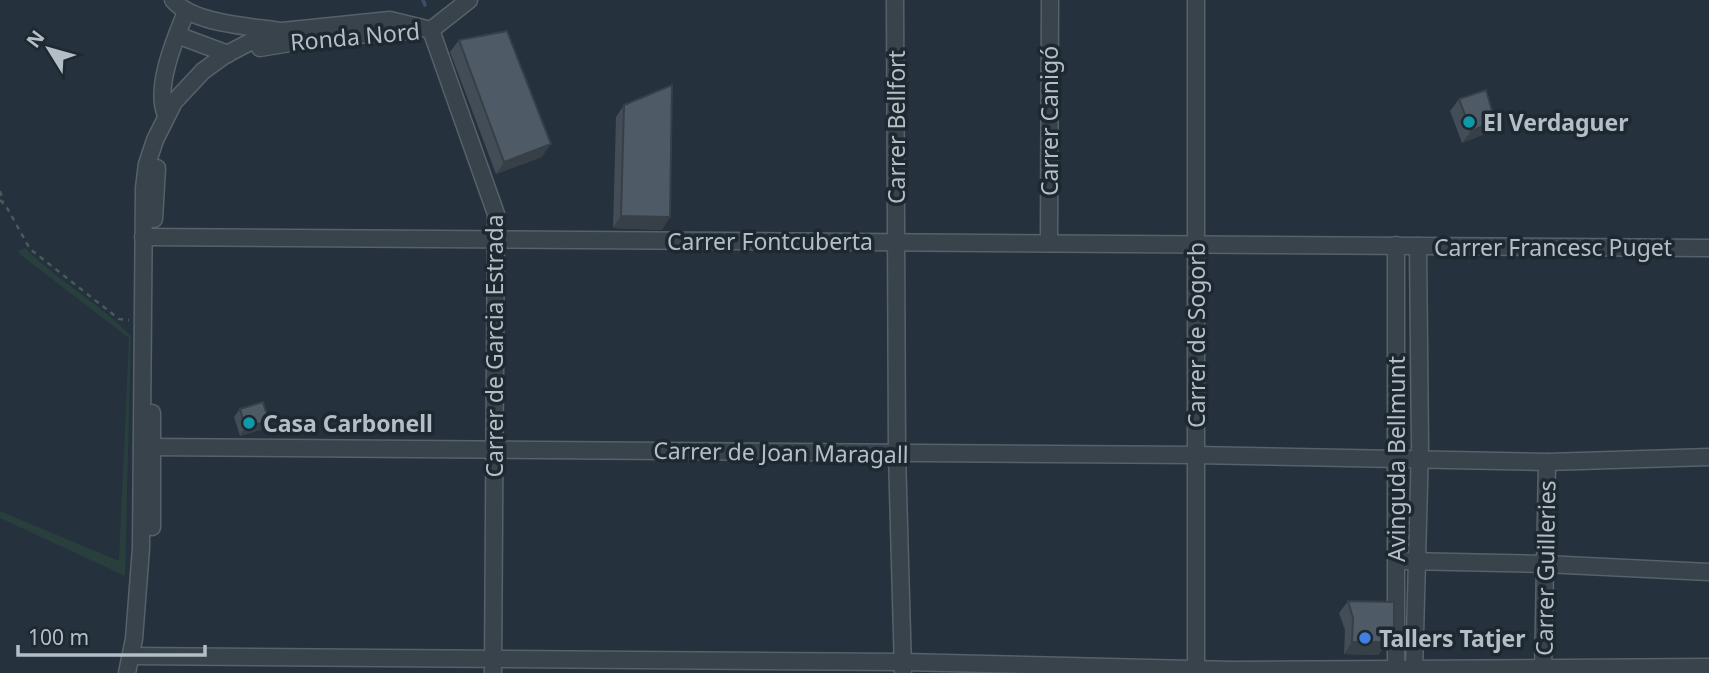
<svg xmlns="http://www.w3.org/2000/svg" width="1709" height="673" viewBox="0 0 1709 673" font-family="'Noto Sans',sans-serif">
  <style>
    .green { fill: #283f3e }
    .lines { fill: none; stroke-linecap: round; stroke-linejoin: round }
    .stream { stroke: #3b5064; stroke-width: 3.5 }
    .minor-casing { stroke: #56616a; stroke-width: 19 }
    .path { stroke: #475b5b; stroke-width: 2.5; stroke-dasharray: 5 5; stroke-linecap: butt }
    .minor { stroke: #38434c; stroke-width: 16 }
    .wall { fill: #434d58 }
    .shaded-wall { fill: #373f47 }
    .building { fill: #4e5a66; stroke: #373f47; stroke-width: 2 }
    .culture-dot { fill: #0f9aa8; stroke: #1e2831; stroke-width: 2.5 }
    .shop-dot { fill: #3f7fe0; stroke: #1e2831; stroke-width: 2.5 }
    .labels { text-anchor: middle; dominant-baseline: central; stroke-width: 7; stroke-linejoin: round; paint-order: stroke }
    .street-label { font-size: 23px; fill: #b4bec7; stroke: #1e2831 }
    .poi-label { font-size: 23px; font-weight: bold; fill: #b4bec7; stroke: #1e2831; text-anchor: start }
  </style>
  <rect width="100%" height="100%" fill="#25313c"/>
  <!-- green -->
  <path class="green" d="M25,248C58,281 99,303 131,336L125,576L0,518V511L119,561L129,338L22,256L18,251Z"/>
  <g class="lines">
    <!-- stream -->
    <polyline class="stream" points="423,0 425,5"/>
    <!-- minor casing -->
    <g class="minor-casing">
      <g id="minor">
        <path d="M173,0C193,24 250,26 280,31"/>
        <polyline points="895,0 897,454 903,671"/>
        <polyline points="431,30 496,214 493,673"/>
        <polyline points="431,30 469,0"/>
        <polyline points="177,35 228,54"/>
        <polyline points="260,48 326,37 415,31"/>
        <path d="M166,115C154,88 175,39 186,12"/>
        <polyline points="154,219 157,168"/>
        <polyline points="143,237 1709,248"/>
        <polyline points="1049,243 1050,0"/>
        <polyline points="142,447 1196,455 1547,462 1709,457"/>
        <polyline points="152,527 152,413"/>
        <polyline points="1405,561 1545,564 1709,572"/>
        <polyline points="131,656 903,662 1233,670 1709,667"/>
        <polyline points="127,673 134,639 141,548 144,188 147,164 155,140 174,102 203,71 225,55 252,41 282,31 390,20 431,30"/>
        <polyline points="1196,673 1196,0"/>
        <polyline points="1396,673 1396,245"/>
        <polyline points="1414,673 1420,447 1418,246"/>
        <polyline points="1543,673 1547,462"/>
      </g>
    </g>
    <!-- path -->
    <g class="path">
      <polyline points="0,191 3,202"/>
      <polyline points="0,200 6,206 30,249 119,319 129,320"/>
    </g>
    <!-- minor -->
    <use href="#minor" class="minor"/>
  </g>
  <!-- wall -->
  <g class="wall">
    <polygon points="459,40 542,157 496,174 450,52"/>
    <polygon points="1459,99 1495,121 1487,133 1462,143 1450,111"/>
    <polygon points="624,105 670,217 662,230 613,228 616,117"/>
    <polygon points="240,409 263,429 240,436 234,417"/>
    <polygon points="1348,601 1385,647 1378,655 1344,654 1345,630 1339,613"/>
  </g>
  <!-- shaded-wall -->
  <g class="shaded-wall">
    <polygon points="1495,121 1487,133 1462,143 1471,131"/>
    <polygon points="551,144 542,157 496,174 504,162"/>
    <polygon points="621,216 670,217 662,230 613,228"/>
    <polygon points="269,421 263,429 240,436 245,427"/>
    <polygon points="1394,635 1385,647 1378,655 1344,654 1352,642"/>
  </g>
  <!-- building -->
  <g class="building">
    <polygon points="507,31 551,144 504,162 459,40"/>
    <polygon points="672,85 670,217 621,216 624,105"/>
    <polygon points="1486,90 1495,121 1471,131 1459,99"/>
    <polygon points="263,402 269,421 245,427 240,409"/>
    <polygon points="1348,601 1394,602 1394,635 1387,642 1352,642 1353,618"/>
  </g>
  <!-- markers -->
  <g class="culture-dot">
    <circle cx="1469" cy="122" r="7"/>
    <circle cx="249" cy="423" r="7"/>
  </g>
  <circle class="shop-dot" cx="1365" cy="638" r="7"/>
  <g class="labels">
    <!-- street labels -->
    <g class="street-label">
      <text transform="translate(355 36) rotate(-5)">Ronda Nord</text>
      <text transform="translate(1049 121) rotate(-90)">Carrer Canigó</text>
      <text transform="translate(896 127) rotate(-90)">Carrer Bellfort</text>
      <text x="770" y="241">Carrer Fontcuberta</text>
      <text x="1553" y="247">Carrer Francesc Puget</text>
      <text transform="translate(1196 335) rotate(-90)">Carrer de Sogorb</text>
      <text transform="translate(494 346) rotate(-90)">Carrer de Garcia Estrada</text>
      <text transform="translate(781 452) rotate(1)">Carrer de Joan Maragall</text>
      <text transform="translate(1396 459) rotate(-90)">Avinguda Bellmunt</text>
      <text transform="translate(1545 568) rotate(-89)">Carrer Guilleries</text>
    </g>
    <!-- poi labels -->
    <g class="poi-label">
      <text x="1483" y="122">El Verdaguer</text>
      <text x="263" y="423">Casa Carbonell</text>
      <text x="1379" y="638">Tallers Tatjer</text>
    </g>
  </g>
  <!-- north arrow -->
  <g transform="translate(49 49) rotate(307)" stroke="#1e2831" stroke-width="5" paint-order="stroke">
  <path d="M0-5L12 26L0 18L-12 26Z" fill="#b4bec7"/>
  <text y="-10" font-size="19" font-weight="bold" text-anchor="middle" fill="#b4bec7">N</text>
  </g>
  <!-- scale -->
  <path d="M18 645v10h187v-10" fill="none" stroke="#b4bec7" stroke-width="3.5"/>
  <text x="28" y="645" font-size="21" fill="#b4bec7" stroke="#1e2831" stroke-width="5" paint-order="stroke">100 m</text>
</svg>
